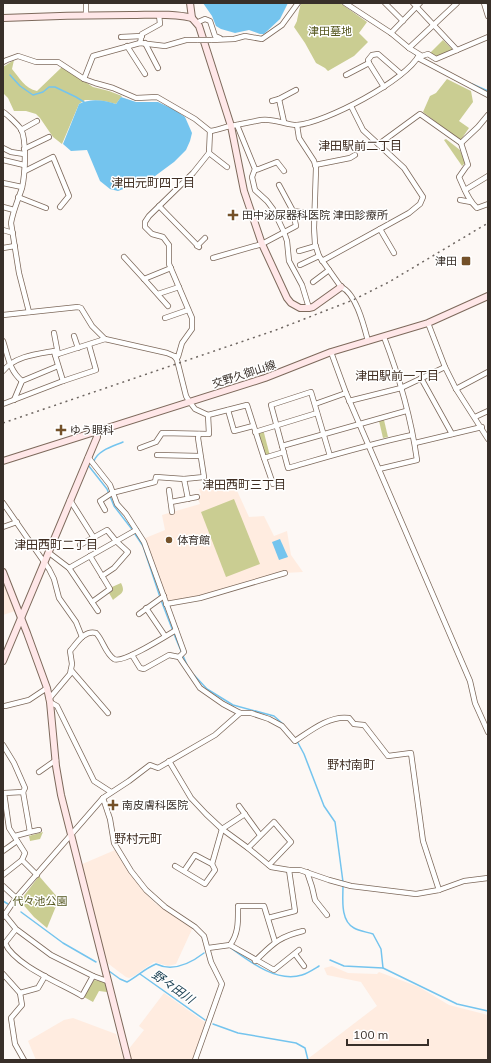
<svg xmlns="http://www.w3.org/2000/svg" width="491" height="1063" font-family="Mulish,'Noto Sans JP',sans-serif">
<rect width="100%" height="100%" fill="#fdf8f5"/>
<g fill="#ffece0">
<polygon points="234,484 249,517 264,516 274,536 287,531 291,555 303,572 285,573 200,598 166,604 143,539 165,530 162,515 200,504 197,497 201,495 199,489 218,485 221,486"/>
<polygon points="3,581 15,611 3,615"/>
<polygon points="115,850 149,897 156,904 193,927 176,964 168,966 154,962 134,976 129,978 126,977 106,962 80,865"/>
<polygon points="332,966 348,973 377,974 379,972 419,987 449,1005 488,1015 488,1060 309,1060 309,1058 377,1006 361,982 327,975 324,968"/>
<polygon points="164,993 206,1023 193,1060 130,1060 128,1050 144,1030 139,1026"/>
<polygon points="73,1018 116,1034 124,1060 36,1060 28,1041 64,1020"/>
</g>
<g fill="#cacd92">
<path d="M301,3H340L367,22L359,33L368,42L354,56L328,71L325,68L316,63L305,43L294,27L297,21C297,20 300,6 301,3Z"/>
<polygon points="443,40 453,50 437,57 430,53"/>
<path d="M14,60L12,69C19,77 25,89 37,91L62,67L93,87L109,91L122,96L116,104L104,101L91,100H85L79,104L62,144L53,137L40,118L36,114L26,111H14L8,98L4,94L3,67Z"/>
<polygon points="447,79 471,91 473,102 459,121 469,128 460,141 423,112 430,96 436,93"/>
<polygon points="446,139 460,150 465,163 462,166 444,140"/>
<polygon points="384,420 388,437 383,438 379,421"/>
<polygon points="263,429 270,456 264,458 255,432"/>
<polygon points="234,499 260,564 226,577 201,512"/>
<path d="M121,583C126,593 121,593 113,600L109,593L112,590V587Z"/>
<polygon points="43,832 40,839 30,841 29,836"/>
<polygon points="39,876 59,899 47,928 34,917 20,901"/>
<polygon points="94,980 106,982 107,992 99,991 93,1002 84,997"/>
</g>
<g fill="#74c4ee">
<polygon points="203,3 288,3 280,19 264,34 260,34 249,30 235,33 221,29 216,26 212,16"/>
<path d="M121,97L136,102H158L175,110L185,117L192,133L190,141L186,150L174,162L151,179L118,191L110,189L100,181L87,150L71,151L63,144L79,104C90,98 104,100 116,104Z"/>
<polygon points="280,539 288,557 279,560 272,542"/>
</g>
<g fill="none" stroke-linecap="round" stroke-linejoin="round">
<g stroke="#74c4ee" stroke-width="1.5">
<polyline points="411,51 417,56"/>
<polyline points="10,75 20,86 33,95 43,92 49,87 55,87 76,97 84,102"/>
<polyline points="472,84 488,91"/>
<path d="M94,461C98,450 114,446 123,442"/>
<polyline points="88,465 107,489 114,506 131,528 143,546 160,597"/>
<polyline points="161,600 176,639 187,665"/>
<polyline points="194,675 207,689 233,705 274,716 283,724"/>
<polyline points="297,741 304,754 324,806 335,822 343,882"/>
<path d="M343,886C343,898 340,921 354,928C359,931 367,932 373,934L381,949L383,968"/>
<polyline points="3,901 8,904"/>
<polyline points="21,912 63,943 96,962"/>
<path d="M231,948C250,962 277,983 302,975C308,973 314,969 319,966"/>
<polyline points="330,960 344,966 383,968 457,1004 488,1011"/>
<path d="M109,971L120,979L127,982C138,976 144,969 156,964C173,972 191,963 204,953"/>
<polyline points="140,974 205,1020"/>
<polyline points="213,1024 238,1033 296,1043 305,1048 308,1060"/>
</g>
<defs>
<g id="street">
<polyline points="86,3 86,15"/>
<polyline points="345,3 391,33 409,48 422,56 428,54 436,59 488,37"/>
<polyline points="385,3 403,21"/>
<polyline points="413,3 457,50"/>
<polyline points="484,3 488,16"/>
<polyline points="196,23 205,19 210,21 215,36 220,38"/>
<polyline points="391,33 420,3"/>
<polyline points="121,37 142,36"/>
<polyline points="211,40 234,39 245,36 262,39 282,25 298,3"/>
<polyline points="140,43 142,34 160,24 159,15"/>
<polyline points="145,43 158,68"/>
<polyline points="127,46 145,74"/>
<polyline points="409,48 457,3"/>
<polyline points="418,58 488,95"/>
<path d="M3,62L7,60L18,56L36,62H58L84,79L95,83L113,88L136,98L157,97L195,119L210,131C218,130 224,127 231,126C241,124 251,122 261,120C274,118 285,125 297,125C325,123 407,80 419,55"/>
<polyline points="346,75 369,63"/>
<polyline points="84,79 93,56 140,43 165,46 186,40 198,40"/>
<polyline points="384,87 369,63 368,60 372,55 378,54 401,74"/>
<polyline points="279,99 296,90"/>
<polyline points="272,101 279,99 284,122"/>
<path d="M3,112C8,115 17,124 21,129C27,141 25,175 22,188C18,200 13,211 11,223L19,273L29,312"/>
<polyline points="237,125 255,169 252,177 255,190 267,201 273,209 284,232 287,241 289,261 302,285 309,308"/>
<path d="M297,125L299,138L314,161L316,168L314,228L315,244L319,256L341,287C356,293 364,326 368,341"/>
<polyline points="21,130 37,121"/>
<polyline points="461,143 478,127 488,115"/>
<path d="M379,144L420,114L461,143L468,165L466,167L459,177C464,188 468,200 477,208L488,204"/>
<polyline points="3,148 11,152 24,154"/>
<polyline points="24,149 49,137"/>
<polyline points="209,153 210,131"/>
<polyline points="3,160 24,165"/>
<polyline points="315,165 350,158 355,155"/>
<polyline points="255,170 259,169 277,162 284,171"/>
<polyline points="25,171 53,157 69,196 60,207"/>
<polyline points="3,183 22,187"/>
<polyline points="279,185 293,211"/>
<polyline points="465,190 488,176"/>
<polyline points="18,197 46,208"/>
<polyline points="460,200 471,202"/>
<polyline points="159,206 199,247"/>
<polyline points="3,207 14,210"/>
<polyline points="380,229 394,253"/>
<polyline points="3,230 13,233"/>
<polyline points="197,246 205,238"/>
<polyline points="3,248 15,246"/>
<polyline points="299,251 316,246"/>
<polyline points="124,257 144,279 168,306"/>
<polyline points="213,258 262,244 296,226 293,211 315,214"/>
<polyline points="322,261 409,213 420,204 423,197 404,168 363,130 351,106"/>
<polyline points="300,265 319,256"/>
<polyline points="144,279 171,268"/>
<polyline points="313,282 329,270"/>
<polyline points="158,294 179,287"/>
<polyline points="3,315 78,307 81,308 92,326 105,339 167,353 174,356 177,360 186,396 189,401 195,409 208,415 247,405 264,458 284,452"/>
<polyline points="165,318 188,310"/>
<polyline points="428,323 445,367 456,389 488,439"/>
<polyline points="54,333 58,354"/>
<polyline points="74,336 78,348"/>
<path d="M3,341C8,356 9,370 22,381"/>
<polyline points="331,352 346,393 470,681 475,703 488,732"/>
<polyline points="174,356 178,357 182,343 192,329 192,318 169,264 169,245 163,237 152,234 145,227 145,222 149,216 193,173 209,153 227,167"/>
<path d="M3,371C15,356 37,354 54,351L55,355"/>
<polyline points="421,378 452,434"/>
<polyline points="63,381 55,355 105,339"/>
<polyline points="456,389 488,372"/>
<polyline points="14,400 22,381 58,366"/>
<polyline points="349,401 401,388 445,367"/>
<polyline points="3,404 63,381 96,370 89,345"/>
<polyline points="315,404 346,393"/>
<polyline points="228,410 234,431 253,426"/>
<polyline points="475,417 488,411"/>
<polyline points="255,432 317,413"/>
<polyline points="415,443 482,427"/>
<polyline points="282,446 406,411"/>
<polyline points="140,448 156,442 162,433 209,434 208,415"/>
<polyline points="157,455 200,456"/>
<path d="M330,456L311,392L271,405L288,468C330,456 370,444 412,435"/>
<path d="M88,457L110,485L117,504L126,514L144,542L184,652L179,657L200,688L223,704L240,713H251L269,719L282,726L295,741C310,731 330,715 349,718L354,724L364,725L388,756L411,753L423,841L439,890"/>
<polyline points="264,458 273,484"/>
<path d="M379,469L417,460C411,418 399,376 384,337"/>
<polyline points="184,479 188,499"/>
<polyline points="169,490 172,512"/>
<polyline points="70,500 94,538"/>
<polyline points="171,502 197,497"/>
<polyline points="3,503 49,569 54,579 59,598 76,622 82,637"/>
<polyline points="105,510 100,501 112,493 155,482 156,477 184,479 204,477 198,438 199,434"/>
<polyline points="3,527 17,522"/>
<polyline points="80,545 107,530 116,541 128,552 114,568 102,576"/>
<polyline points="48,552 69,568 98,611"/>
<polyline points="90,556 110,589 92,602"/>
<polyline points="69,568 136,530"/>
<polyline points="166,604 200,598 285,573"/>
<polyline points="146,608 165,636"/>
<polyline points="139,614 164,596"/>
<polyline points="132,655 140,668 144,669 169,655 179,657"/>
<polyline points="71,670 108,713"/>
<path d="M49,699L70,674L72,664L70,651C77,643 84,630 96,633C103,640 105,653 114,659C122,664 166,636 176,630"/>
<polyline points="50,702 57,706 94,781 111,792"/>
<polyline points="5,706 29,700 47,688"/>
<polyline points="3,745 14,763 25,788 23,792"/>
<polyline points="169,761 191,798 206,814 222,829 248,848 271,867 289,870 300,870 329,880 351,886 416,894 439,890 464,881 488,878"/>
<polyline points="39,772 56,760"/>
<polyline points="103,798 110,819 114,843 131,871 146,890 165,907 195,927 204,936 211,962 222,984 195,1060"/>
<polyline points="239,806 260,835"/>
<polyline points="15,836 30,832"/>
<polyline points="248,848 274,822 291,842 269,865"/>
<polyline points="3,851 17,841"/>
<polyline points="175,866 205,884 215,870 212,864 222,829 245,814"/>
<polyline points="184,871 195,855 212,864"/>
<polyline points="307,872 312,887 315,900 327,915"/>
<polyline points="3,875 22,860"/>
<polyline points="37,875 22,860 25,853 9,828 4,793 23,792 30,832 39,830"/>
<polyline points="3,886 16,898"/>
<path d="M3,913L16,929L51,955L93,976L82,996C62,984 14,965 5,943L16,929"/>
<polyline points="3,917 16,898 103,798 129,781 150,765 158,768 215,735 240,713"/>
<polyline points="268,918 295,911 289,870"/>
<polyline points="230,945 274,970 299,950"/>
<path d="M208,948L230,945C239,933 238,920 238,906H264L275,942"/>
<polyline points="295,954 304,966"/>
<path d="M255,961C273,944 278,937 303,931"/>
<polyline points="3,974 20,993 22,1005 11,1018 15,1044 24,1060"/>
<polyline points="93,976 107,981"/>
<polyline points="20,993 38,988 45,976"/>
</g>
<g id="secondary">
<polyline points="190,3 192,18 199,26 231,126 244,191 262,244 287,298 291,303 300,308 309,308 313,307 341,287"/>
<path d="M3,18C46,16 88,15 131,15C151,15 173,13 192,18"/>
<polyline points="3,461 265,378 331,352 428,323 488,296"/>
<polyline points="3,572 27,633 47,688 50,702 56,766 61,795 128,1060"/>
<polyline points="3,661 97,437 97,431"/>
</g>
</defs>
<use href="#street" stroke="#7d695b" stroke-width="6"/>
<use href="#secondary" stroke="#7d695b" stroke-width="8"/>
<use href="#street" stroke="#fff" stroke-width="4.5"/>
<use href="#secondary" stroke="#ffe7e8" stroke-width="6"/>
<polyline stroke="#6e6661" stroke-width="1.5" stroke-dasharray="2 4" stroke-linecap="butt" points="3,423 276,330 353,300 389,282 488,223"/>
<defs>
<polyline id="street-bridge" points="198,40 211,40"/>
</defs>
<use href="#street-bridge" stroke="#7d695b" stroke-width="6" stroke-linecap="butt"/>
<use href="#street-bridge" stroke="#fff" stroke-width="4.5"/>
</g>
<g fill="#745129" stroke="#fff" stroke-width="1.5">
<path d="M231 209h4v4h4v4h-4v4h-4v-4h-4v-4h4z"/>
<rect x="461" y="256" width="10" height="10" rx="2"/>
<path d="M59 424h4v4h4v4h-4v4h-4v-4h-4v-4h4z"/>
<circle cx="169" cy="540" r="4"/>
<path d="M111 799h4v4h4v4h-4v4h-4v-4h-4v-4h4z"/>
</g>
<g text-anchor="middle" stroke-width="3" stroke-linejoin="round" paint-order="stroke">
<g font-size="11" fill="#54561e" stroke="#fff">
<text x="330" y="35">津田墓地</text>
<text x="40" y="905">代々池公園</text>
</g>
<g font-size="11" fill="#382f29" stroke="#fff" text-anchor="start">
<text x="242" y="219">田中泌尿器科医院 津田診療所</text>
<text x="457" y="265" text-anchor="end">津田</text>
<text x="70" y="434">ゆう眼科</text>
<text x="177" y="544">体育館</text>
<text x="122" y="809">南皮膚科医院</text>
</g>
<g font-size="11" fill="#382f29" stroke="#fff">
<text transform="translate(244 374) rotate(-18)" y="4">交野久御山線</text>
</g>
<g font-size="12" fill="#3f2d21" stroke="#fff">
<text x="360" y="150">津田駅前二丁目</text>
<text x="153" y="187">津田元町四丁目</text>
<text x="397" y="380">津田駅前一丁目</text>
<text x="244" y="489">津田西町三丁目</text>
<text x="56" y="549">津田西町二丁目</text>
<text x="351" y="769">野村南町</text>
<text x="138" y="843">野村元町</text>
</g>
<g font-size="12" font-style="italic" fill="#1f4355" stroke="#fff">
<text transform="translate(173 987) rotate(35)" y="4">野々田川</text>
</g>
</g>
<rect width="491" height="1063" fill="none" stroke="#382f29" stroke-width="8"/>
<path d="M347 1039v6h81v-6" fill="none" stroke="#382f29" stroke-width="2"/>
<text x="353" y="1039" font-size="12" fill="#382f29" stroke="#ffffff" stroke-width="3" paint-order="stroke">100 m</text>
</svg>
